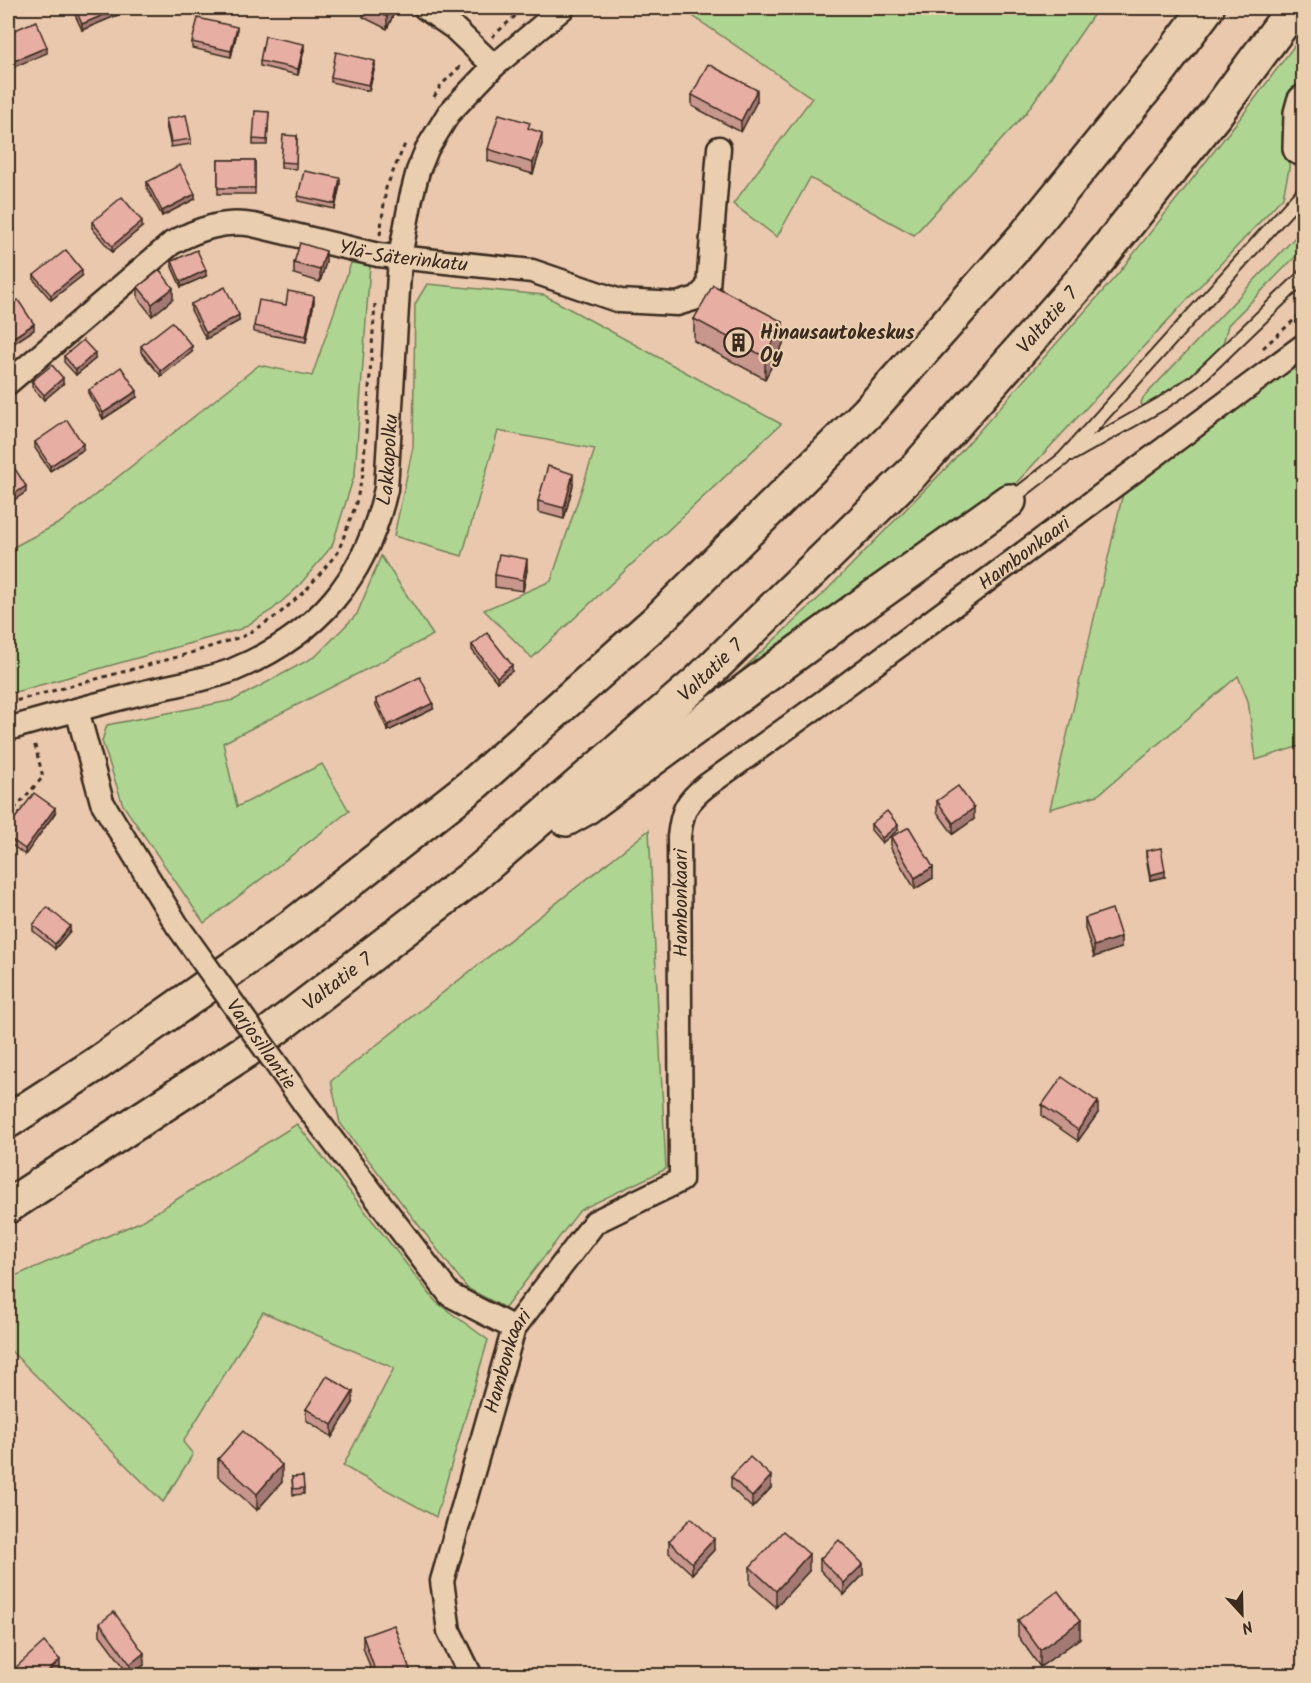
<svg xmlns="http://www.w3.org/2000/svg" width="1311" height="1683" font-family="Kalam,sans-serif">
<rect width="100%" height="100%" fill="#e9c8ae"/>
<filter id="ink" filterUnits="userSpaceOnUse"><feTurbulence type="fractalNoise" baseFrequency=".0167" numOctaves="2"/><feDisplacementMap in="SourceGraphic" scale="12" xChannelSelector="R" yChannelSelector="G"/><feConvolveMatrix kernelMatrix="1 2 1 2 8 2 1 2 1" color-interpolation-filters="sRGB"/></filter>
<g filter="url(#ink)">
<g fill="#aed692" stroke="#748058" stroke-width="1.5">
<polygon points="681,8 1098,8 1026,113 914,235 810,178 777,237 733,204 812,98"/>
<polygon points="1303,34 1303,70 1297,87 1291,126 1289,169 1283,197 1005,495 725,686 822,595 949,465 1117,275 1248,108"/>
<polygon points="1303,229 1303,249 1228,325 1222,348 1178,388 1148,406 1143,407 1141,403 1143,398"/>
<polygon points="351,263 370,265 355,473 332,546 297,588 272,610 241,629 8,694 8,550 61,522 259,365 312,376"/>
<polygon points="427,284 544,295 781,424 532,658 484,610 551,581 595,449 498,431 462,556 394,536 413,447 415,304"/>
<polygon points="1303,355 1303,745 1256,760 1248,701 1238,676 1098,795 1050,809 1123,493"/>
<polygon points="381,556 433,635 223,743 237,807 322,764 349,811 204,923 123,805 102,741 107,725 234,700 316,656 357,614"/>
<polygon points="649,830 666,1169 580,1210 505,1308 467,1288 340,1123 331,1081"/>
<polygon points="297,1124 436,1302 488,1340 436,1517 343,1466 394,1368 263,1312 183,1442 193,1454 163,1502 8,1348 8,1279 142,1221"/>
</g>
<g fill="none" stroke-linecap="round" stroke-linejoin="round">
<defs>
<g id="lane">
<polyline points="1072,454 1161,404 1195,381 1304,276"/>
<polyline points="1010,500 1063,459 1304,191"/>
</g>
<g id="street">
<polyline points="425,8 454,28 494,66"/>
<path id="s1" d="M8,383L172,243C198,229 224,220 253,225L378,255L532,271L620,301L677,304L697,298L708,287L719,148"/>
<polyline points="77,710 102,802 177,925"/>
<path id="s2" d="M8,729C54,715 102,703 149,691C177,684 207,680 233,670C318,635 366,578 386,489L400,257L411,198L418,171L427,149L449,113L494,66L563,8"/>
<polyline points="304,1103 450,1295 514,1328"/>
<path id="s3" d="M471,1676L449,1631L442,1581L514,1328L595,1222L681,1180L679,837C682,811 685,803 706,786L823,702L1304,345"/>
</g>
<g id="highway">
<polyline points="1300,148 1301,113 1304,102"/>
<polyline points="566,819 584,809 854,611 1009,501"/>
<polyline points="8,1121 98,1063 295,924 476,782 659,619 868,412 1025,236 1161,69 1207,8"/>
<path id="s4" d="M8,1206L246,1051L475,875L699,681L912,473L1083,279L1217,112L1294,8"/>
</g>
</defs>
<use href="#lane" stroke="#3b2a1e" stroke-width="16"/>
<use href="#street" stroke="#3b2a1e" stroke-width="27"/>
<use href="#highway" stroke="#3b2a1e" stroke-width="38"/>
<g stroke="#3b2a1e" stroke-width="3" stroke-dasharray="4.5 4.5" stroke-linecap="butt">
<polyline points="492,37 524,8"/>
<polyline points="434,97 441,85 463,64"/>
<polyline points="380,235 386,188 405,144"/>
<polyline points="1263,348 1304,311"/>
<polyline points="8,703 181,656 244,636 278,615 307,589 338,552 355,507 363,474 375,304"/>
<polyline points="8,816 43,777 34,742"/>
</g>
<use href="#lane" stroke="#e9ceb0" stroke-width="12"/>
<use href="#street" stroke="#e9ceb0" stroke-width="22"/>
<use href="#highway" stroke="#e9ceb0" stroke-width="33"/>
<defs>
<g id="street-bridge">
<path id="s5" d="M177,925L304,1103"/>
</g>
</defs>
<use href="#street-bridge" stroke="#3b2a1e" stroke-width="27" stroke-linecap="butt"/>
<use href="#street-bridge" stroke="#e9ceb0" stroke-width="22"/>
</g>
<g fill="#c7968d" stroke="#3b2a1e" stroke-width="1.5">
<polygon points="72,8 120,8 120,14 82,30"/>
<polygon points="363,8 394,8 394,13 387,29 363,17"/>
<polygon points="237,32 231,57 192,48 192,42"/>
<polygon points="304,50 298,75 260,66 260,61"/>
<polygon points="375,66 369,91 331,82 331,77"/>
<polygon points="692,95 757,101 741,132 692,106"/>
<polygon points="269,112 267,145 253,145 253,139"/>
<polygon points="166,119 191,139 191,144 171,147 166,125"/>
<polygon points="297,136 296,169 281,168 281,162"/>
<polygon points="542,144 533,174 488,161 488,149"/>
<rect x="218" y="160" width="37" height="34"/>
<polygon points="147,182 195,199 162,216 147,188"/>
<polygon points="340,184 335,209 298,201 298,196"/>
<polygon points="92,222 142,227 112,252 92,228"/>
<polygon points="172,261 206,276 181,287 172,267"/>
<polygon points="326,262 320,282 294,274 294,263"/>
<polygon points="34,275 82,276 51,300 34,280"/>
<polygon points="138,287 173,299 152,316 138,298"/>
<polygon points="314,302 306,342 254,332 254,326 286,305"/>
<polygon points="191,304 239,321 206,339 191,310"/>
<polygon points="694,319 783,344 765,379 694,341"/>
<polygon points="141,346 192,352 161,376 141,352"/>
<polygon points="64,356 95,359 76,375 64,362"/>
<polygon points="32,381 63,384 44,400 32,387"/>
<polygon points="89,390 137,397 103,419 89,395"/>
<polygon points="35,442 83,450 50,471 35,448"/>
<polygon points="573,485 564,519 538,512 538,501"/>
<polygon points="527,570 523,591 495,587 495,575"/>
<polygon points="472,645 512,671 497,682 472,650"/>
<polygon points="376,699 433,709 388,731 376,705"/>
<polygon points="937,801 974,819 953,834 937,812"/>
<polygon points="55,813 25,855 8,842 8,828"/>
<polygon points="871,824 898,830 882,843 871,830"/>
<polygon points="891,837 933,878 915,889 891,849"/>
<polygon points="1146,851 1165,877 1150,880 1146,856"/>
<polygon points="1085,918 1121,948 1094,957 1085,929"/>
<polygon points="33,925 70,931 55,949 33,931"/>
<polygon points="1042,1105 1098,1113 1078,1141 1042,1116"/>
<polygon points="353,1403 332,1437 306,1420 306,1409"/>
<polygon points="218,1459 282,1482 257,1510 218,1476"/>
<polygon points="292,1477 304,1488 304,1494 293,1495"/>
<polygon points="731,1477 771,1488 752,1508 731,1488"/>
<polygon points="669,1541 714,1550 692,1574 669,1553"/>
<polygon points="820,1559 863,1575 844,1595 820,1570"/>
<polygon points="750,1567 809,1571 776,1607 750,1584"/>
<polygon points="1018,1620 1080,1638 1040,1667 1018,1636"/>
<polygon points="100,1623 144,1665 130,1675 100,1635"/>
<polygon points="363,1636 410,1676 373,1676 363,1647"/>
<polygon points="14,1669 60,1671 56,1676 14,1676"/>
</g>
<g fill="#a27a73" stroke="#3b2a1e" stroke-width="1.5">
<polygon points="120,8 120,14 82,30 82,24"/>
<polygon points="392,8 394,8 394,13 387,29 387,17"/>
<polygon points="237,27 237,32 231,57 231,51"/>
<polygon points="304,44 304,50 298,75 298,69"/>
<polygon points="47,47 47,53 9,69 9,63"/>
<polygon points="375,61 375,66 369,91 369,85"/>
<polygon points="757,90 757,101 741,132 741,121"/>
<polygon points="542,133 542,144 533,174 533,163"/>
<polygon points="340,178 340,184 335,209 335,204"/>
<polygon points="195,194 195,199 162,216 162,211"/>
<polygon points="142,221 142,227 112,252 112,246"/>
<polygon points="326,251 326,262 320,282 320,270"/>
<polygon points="14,258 14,264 8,267 8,261"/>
<polygon points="82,270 82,276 51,300 51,295"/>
<polygon points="206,270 206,276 181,287 181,282"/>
<polygon points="173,288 173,299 152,316 152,304"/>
<polygon points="314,296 314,302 306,342 306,336"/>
<polygon points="239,315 239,321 206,339 206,333"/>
<polygon points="783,322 783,344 765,379 765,357"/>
<polygon points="34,324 34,330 8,347 8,341"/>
<polygon points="192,346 192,352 161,376 161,371"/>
<polygon points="95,353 95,359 76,375 76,370"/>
<polygon points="63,378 63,384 44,400 44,395"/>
<polygon points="137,391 137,397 103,419 103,413"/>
<polygon points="83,444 83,450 50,471 50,466"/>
<polygon points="573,474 573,485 564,519 564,508"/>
<polygon points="26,486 26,492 8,504 8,498"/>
<polygon points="527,559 527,570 523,591 523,580"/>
<polygon points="512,665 512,671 497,682 497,677"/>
<polygon points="433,703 433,709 388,731 388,725"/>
<polygon points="55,808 55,813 25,855 25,849"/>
<polygon points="974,808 974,819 953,834 953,823"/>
<polygon points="898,825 898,830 882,843 882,838"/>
<polygon points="933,867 933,878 915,889 915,878"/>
<polygon points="1165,871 1165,877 1150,880 1150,875"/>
<polygon points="70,926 70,931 55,949 55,944"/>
<polygon points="1121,937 1121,948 1094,957 1094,946"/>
<polygon points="1098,1102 1098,1113 1078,1141 1078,1130"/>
<polygon points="353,1392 353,1403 332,1437 332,1425"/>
<polygon points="282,1465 282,1482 257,1510 257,1494"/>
<polygon points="771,1476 771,1488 752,1508 752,1497"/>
<polygon points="714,1539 714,1550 692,1574 692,1563"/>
<polygon points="809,1554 809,1571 776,1607 776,1591"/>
<polygon points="863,1564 863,1575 844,1595 844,1583"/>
<polygon points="1080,1621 1080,1638 1040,1667 1040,1650"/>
<polygon points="144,1653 144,1665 130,1675 130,1664"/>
<polygon points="60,1660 60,1671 56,1676 43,1676"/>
<polygon points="410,1670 410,1676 394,1676"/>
</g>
<g fill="#e7aea4" stroke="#3b2a1e" stroke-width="1.5">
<polygon points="75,8 120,8 82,24"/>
<polygon points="366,8 392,8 387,17"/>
<polygon points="198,18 237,27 231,51 192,42"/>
<polygon points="36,21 47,47 9,63 8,59 8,33"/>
<polygon points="265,36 304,44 298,69 260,61"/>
<polygon points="336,52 375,61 369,85 331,77"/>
<polygon points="708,64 757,90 741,121 692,95"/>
<polygon points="255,111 269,112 267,140 253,139"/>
<polygon points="499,114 530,123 528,128 542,133 533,163 488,149"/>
<polygon points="186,115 191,139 171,142 166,119"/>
<polygon points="283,135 297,136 296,163 281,162"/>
<rect x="218" y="160" width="37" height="28"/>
<polygon points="180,165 195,194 162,211 147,182"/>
<polygon points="304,171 340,178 335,204 298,196"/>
<polygon points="122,197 142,221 112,246 92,222"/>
<polygon points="300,243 326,251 320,270 294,263"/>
<polygon points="8,244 14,258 8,261"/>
<polygon points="66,250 82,270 51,295 34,275"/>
<polygon points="197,250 206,270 181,282 172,261"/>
<polygon points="160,270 173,288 152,304 138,287"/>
<polygon points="713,285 783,322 765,357 694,319"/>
<polygon points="225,287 239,315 206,333 191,304"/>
<polygon points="288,291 314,296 306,336 254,326 259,300 286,305"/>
<polygon points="18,300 34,324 8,341 8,307"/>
<polygon points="172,322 192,346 161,371 141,346"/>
<polygon points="83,340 95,353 76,370 64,356"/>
<polygon points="52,365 63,378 44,395 32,381"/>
<polygon points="121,367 137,391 103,413 89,390"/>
<polygon points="67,420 83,444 50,466 35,442"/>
<polygon points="8,458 26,486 8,498"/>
<polygon points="548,466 573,474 564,508 538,501"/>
<polygon points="499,554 527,559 523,580 495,575"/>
<polygon points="487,633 512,665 497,677 472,645"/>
<polygon points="420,677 433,703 388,725 376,699"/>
<polygon points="958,786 974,808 953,823 937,801"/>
<polygon points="34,793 55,808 25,849 8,837 8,828"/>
<polygon points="887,811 898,825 882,838 871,824"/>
<polygon points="909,827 933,867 915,878 891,837"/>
<polygon points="1161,848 1165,871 1150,875 1146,851"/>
<polygon points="47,907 70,926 55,944 33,925"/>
<polygon points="1112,909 1121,937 1094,946 1085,918"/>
<polygon points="1062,1077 1098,1102 1078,1130 1042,1105"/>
<polygon points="327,1376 353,1392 332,1425 306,1409"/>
<polygon points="243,1431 282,1465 257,1494 218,1459"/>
<polygon points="750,1457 771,1476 752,1497 731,1477"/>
<polygon points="303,1476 304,1488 293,1489 292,1477"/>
<polygon points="691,1518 714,1539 692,1563 669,1541"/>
<polygon points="783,1531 809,1554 776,1591 750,1567"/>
<polygon points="839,1540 863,1564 844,1583 820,1559"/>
<polygon points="1058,1591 1080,1621 1040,1650 1018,1620"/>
<polygon points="114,1612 144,1653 130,1664 100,1623"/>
<polygon points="394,1625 410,1670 394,1676 377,1676 363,1636"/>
<polygon points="44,1642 60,1660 43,1676 20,1676 14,1669"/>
</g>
</g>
<defs>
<symbol id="building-ring" viewBox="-11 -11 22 22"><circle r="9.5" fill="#e9ceb0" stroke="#3b2a1e" stroke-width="1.5"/><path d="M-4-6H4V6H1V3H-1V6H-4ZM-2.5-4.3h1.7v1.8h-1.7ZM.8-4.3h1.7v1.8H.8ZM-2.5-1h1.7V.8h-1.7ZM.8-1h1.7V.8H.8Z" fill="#3b2a1e"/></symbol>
</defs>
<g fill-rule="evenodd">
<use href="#building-ring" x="722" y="326" width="33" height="33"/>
</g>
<g text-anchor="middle" stroke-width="4.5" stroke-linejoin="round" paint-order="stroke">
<g font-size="20" fill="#3b2a1e" stroke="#e9ceb0">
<text dy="7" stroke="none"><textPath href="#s1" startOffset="454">Ylä-Säterinkatu</textPath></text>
<text dy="7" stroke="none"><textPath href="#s4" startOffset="1371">Valtatie 7</textPath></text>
<text dy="7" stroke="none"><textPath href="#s2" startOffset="510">Lakkapolku</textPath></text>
<text dy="7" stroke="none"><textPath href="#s3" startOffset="1390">Hambonkaari</textPath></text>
<text dy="7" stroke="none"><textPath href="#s4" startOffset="885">Valtatie 7</textPath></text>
<text transform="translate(680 903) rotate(-90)" y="7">Hambonkaari</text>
<text dy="7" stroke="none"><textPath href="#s4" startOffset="399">Valtatie 7</textPath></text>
<text dy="7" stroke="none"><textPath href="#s5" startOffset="146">Varjosillantie</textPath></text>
<text dy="7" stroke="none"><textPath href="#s3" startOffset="330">Hambonkaari</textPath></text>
</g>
<g font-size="20" font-weight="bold" fill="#3b2a1e" stroke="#e9ceb0" text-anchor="start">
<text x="760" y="339">Hinausautokeskus<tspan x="760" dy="23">Oy</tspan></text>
</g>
</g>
<rect width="1311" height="1683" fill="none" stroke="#e9ceb0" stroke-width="30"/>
<rect x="15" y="15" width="1281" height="1653" fill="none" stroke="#3b2a1e" stroke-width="2" filter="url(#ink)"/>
<g transform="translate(1242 1614) rotate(158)" stroke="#e9ceb0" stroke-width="4.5" paint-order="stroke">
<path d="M0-4.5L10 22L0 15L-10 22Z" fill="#3b2a1e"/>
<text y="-9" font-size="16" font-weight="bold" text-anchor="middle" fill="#3b2a1e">N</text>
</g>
</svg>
